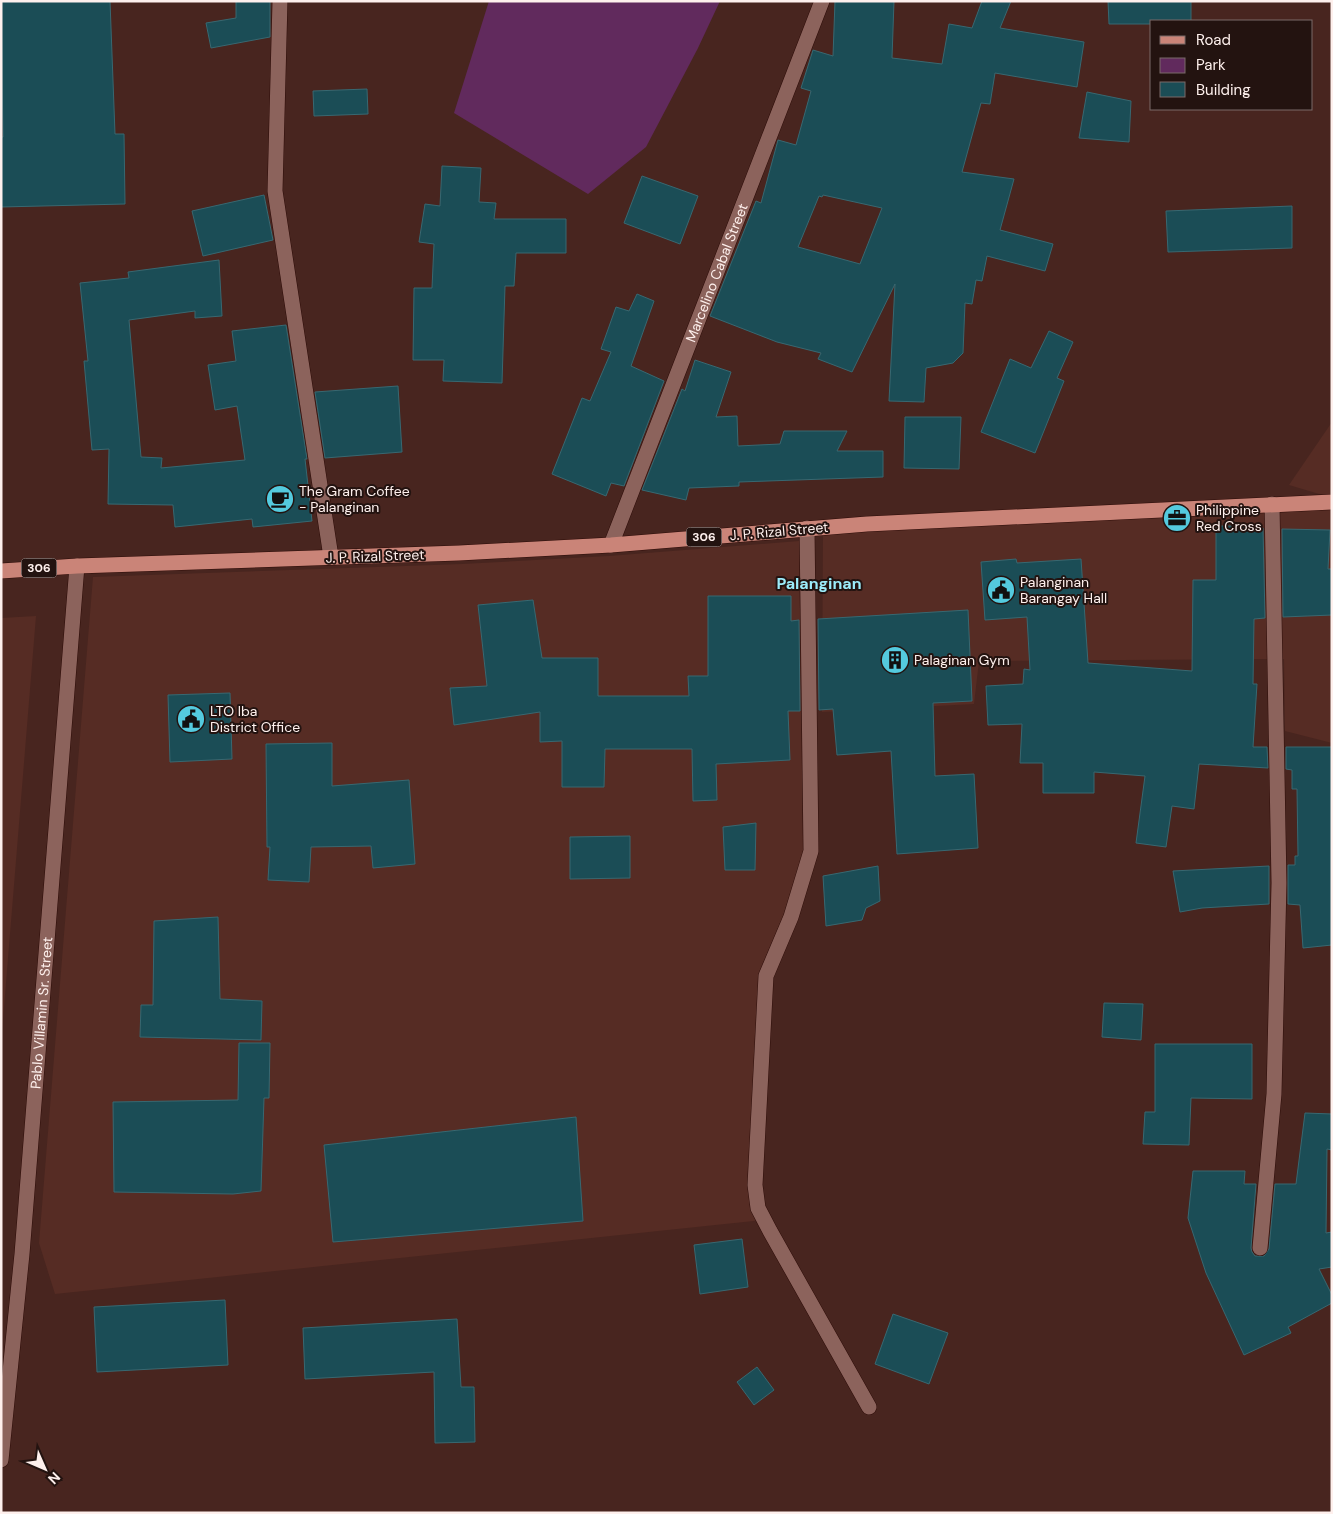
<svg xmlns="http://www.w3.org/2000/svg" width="1333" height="1514" font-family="'DM Sans',sans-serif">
<rect width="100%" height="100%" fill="#48251f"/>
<g fill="#562c24">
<polygon points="1332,422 1332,496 1326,496 1289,485"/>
<polygon points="1332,503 1332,743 1285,731 1284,659 979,661 974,704 822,712 823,529"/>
<polygon points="799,541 803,853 783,916 759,973 749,1175 763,1220 55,1294 39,1243 93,577 462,564 609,556"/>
<polygon points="36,616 1,1044 1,618"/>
</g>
<polygon fill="#612a5d" points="489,1 720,1 698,48 646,147 588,194 454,113"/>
<g fill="#1b4d56" stroke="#386871" fill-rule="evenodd">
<polygon points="1,1 110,1 115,134 124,134 125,204 1,207 1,137 3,137"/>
<polygon points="236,1 270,1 270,37 211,48 206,23 236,18"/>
<path d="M835,1H894L892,58L942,64L949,24L972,28L982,1H1011L1000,28L1084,42L1077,87L995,73L990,104L981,103L962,172L1014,179L1000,230L1053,244L1045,271L987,256L982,281L976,280L972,304L965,303L963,353L953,363L926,368L924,402L889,401L895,284L852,372L818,359L821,353L777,342L710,316L756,201L761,203L778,140L796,145L811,91L801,88L813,50L833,56ZM823,195L882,208L860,264L798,247L819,196L822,197Z"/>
<polygon points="1108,1 1191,1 1191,21 1152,21 1152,24 1109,24"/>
<polygon points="367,89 368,114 314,116 313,91"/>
<polygon points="1087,92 1131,101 1129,142 1079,138"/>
<polygon points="442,166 481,168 479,202 496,203 494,219 566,219 566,253 516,253 514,286 505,286 502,383 443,381 444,360 413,360 414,288 432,288 434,244 419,242 425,204 440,206"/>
<polygon points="642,176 698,196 680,244 624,223"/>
<polygon points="264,195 273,240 203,256 192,211"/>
<polygon points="1292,206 1292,248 1168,252 1166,211"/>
<polygon points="219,260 222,316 195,318 195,311 129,320 141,457 162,458 161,468 245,460 237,406 215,410 208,365 236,361 232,331 286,325 307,459 305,459 312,521 253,527 252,519 175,527 173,505 108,504 109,449 92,450 84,361 88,361 80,283 129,278 128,272"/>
<polygon points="637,294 654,301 631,366 664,381 624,486 611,483 606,496 552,474 582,398 590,401 611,352 601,349 616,307 629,311"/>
<polygon points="1049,331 1073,342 1057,378 1064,381 1035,453 981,432 1010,359 1031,368"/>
<polygon points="695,360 731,372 716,417 737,416 738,446 780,444 784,431 847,431 837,451 883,451 883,477 739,482 739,486 689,488 686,500 642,490 682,389 685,391"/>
<polygon points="398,386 402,452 325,458 315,392"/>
<polygon points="905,417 961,417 959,469 904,468"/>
<polygon points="1216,526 1257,526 1257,528 1263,528 1265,618 1254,619 1253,684 1257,684 1253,747 1267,747 1268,768 1199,764 1194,809 1172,806 1166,847 1136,843 1145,776 1094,772 1094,793 1043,793 1043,763 1020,763 1022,724 988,725 986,686 1023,684 1024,669 1030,670 1027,617 985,620 981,562 1016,559 1017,563 1081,559 1088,663 1192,671 1193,580 1216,580"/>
<polygon points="1282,529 1330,530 1328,569 1332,569 1332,615 1283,617"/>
<polygon points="708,596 791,596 791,621 799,620 800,711 788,711 790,760 716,764 717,800 693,801 692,749 605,749 604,787 562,787 562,741 540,742 540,712 454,725 450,688 487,686 478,605 533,600 542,658 598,658 598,696 689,696 688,676 708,676"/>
<polygon points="968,610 972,701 933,703 935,776 974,774 978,848 897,854 891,751 837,755 833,709 819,710 818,619"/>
<polygon points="230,693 232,759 170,762 168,695"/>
<polygon points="332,743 332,786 409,780 415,864 373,868 371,846 311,847 309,882 268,880 270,847 267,847 266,744"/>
<polygon points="1286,747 1332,747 1332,945 1303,948 1300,905 1288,904 1288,865 1295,865 1295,856 1298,856 1297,789 1292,789 1292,770 1286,769"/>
<polygon points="756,823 755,870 725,870 723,827"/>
<polygon points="630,836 630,878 570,879 570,837"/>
<polygon points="878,866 880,901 866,908 862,920 826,926 823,876"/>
<polygon points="1269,866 1269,904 1202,908 1180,912 1173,871"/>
<polygon points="218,917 220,999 262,1001 261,1040 140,1037 141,1005 153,1005 154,921"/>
<polygon points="1104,1003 1143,1004 1141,1040 1102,1037"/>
<polygon points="239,1043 270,1043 269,1098 264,1098 261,1191 233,1194 114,1192 113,1102 238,1100"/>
<polygon points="1155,1044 1252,1044 1252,1099 1191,1098 1189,1145 1143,1144 1145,1112 1155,1112"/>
<polygon points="1305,1113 1332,1114 1332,1150 1327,1149 1326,1233 1332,1232 1332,1267 1319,1269 1332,1295 1332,1303 1288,1327 1291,1333 1244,1355 1206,1273 1188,1218 1193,1171 1245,1171 1244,1184 1256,1184 1251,1248 1252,1252 1255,1256 1264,1256 1269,1249 1275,1184 1296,1184"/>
<polygon points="576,1117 583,1221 333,1242 324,1145"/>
<polygon points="742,1239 748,1287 700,1294 694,1245"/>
<polygon points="225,1300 228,1365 97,1372 94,1307"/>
<polygon points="893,1314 948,1333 929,1384 875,1364"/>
<polygon points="457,1319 461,1387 474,1387 475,1442 435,1443 434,1372 305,1379 303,1328"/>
<polygon points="757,1367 774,1390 754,1405 737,1382"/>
</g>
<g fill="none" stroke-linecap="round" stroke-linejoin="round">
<defs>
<g id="minor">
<polyline points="280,1 275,191 331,557"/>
<polyline points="807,528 811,851 791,917 766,976 755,1185 758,1208 770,1231 869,1407"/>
<path id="s1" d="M611,545L822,1"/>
<polyline points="1260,1248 1274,1094 1279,883 1272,504"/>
<path id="s2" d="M1,1460L22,1254L77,566"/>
</g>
<polyline id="major" points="1,571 77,566 459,553 611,545 867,524 1332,502"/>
</defs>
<use href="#minor" stroke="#2d0c08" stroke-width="16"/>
<use href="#major" stroke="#2d0c08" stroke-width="16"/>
<use href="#minor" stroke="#8c635c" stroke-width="15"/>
<use href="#major" stroke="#ca8478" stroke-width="15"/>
</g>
<defs>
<symbol id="cafe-disc" viewBox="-11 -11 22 22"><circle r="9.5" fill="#54cade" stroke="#231310"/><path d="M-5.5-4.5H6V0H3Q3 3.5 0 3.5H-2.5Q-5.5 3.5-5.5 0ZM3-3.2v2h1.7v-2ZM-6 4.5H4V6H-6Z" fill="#111"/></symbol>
<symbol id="office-disc" viewBox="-11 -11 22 22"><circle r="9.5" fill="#54cade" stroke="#231310"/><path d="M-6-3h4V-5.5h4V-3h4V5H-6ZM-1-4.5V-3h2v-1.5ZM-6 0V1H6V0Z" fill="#111"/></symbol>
<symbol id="civic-disc" viewBox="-11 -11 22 22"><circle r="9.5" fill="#54cade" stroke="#231310"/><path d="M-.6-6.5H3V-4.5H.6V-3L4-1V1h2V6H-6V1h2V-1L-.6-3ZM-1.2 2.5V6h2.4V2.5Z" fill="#111"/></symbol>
<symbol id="building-disc" viewBox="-11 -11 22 22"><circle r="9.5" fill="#54cade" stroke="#231310"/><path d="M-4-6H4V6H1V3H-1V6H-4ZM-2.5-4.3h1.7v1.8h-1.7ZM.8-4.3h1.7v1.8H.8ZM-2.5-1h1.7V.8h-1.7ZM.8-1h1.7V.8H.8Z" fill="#111"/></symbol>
</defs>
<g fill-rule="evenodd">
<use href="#cafe-disc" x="264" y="483" width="32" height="32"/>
<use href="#office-disc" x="1161" y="502" width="32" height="32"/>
<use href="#civic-disc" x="985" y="574" width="32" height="32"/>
<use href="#building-disc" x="879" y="644" width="32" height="32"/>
<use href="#civic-disc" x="175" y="703" width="32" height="32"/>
</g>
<g text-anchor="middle" stroke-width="4" stroke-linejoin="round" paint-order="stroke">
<g fill="#231310" stroke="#bcaeab" stroke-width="1">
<rect x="686.5" y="527.5" width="35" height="19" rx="4"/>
<rect x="21.5" y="558.5" width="35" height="19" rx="4"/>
</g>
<g font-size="12" font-weight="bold" fill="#fef0ed">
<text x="704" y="541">306</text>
<text x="39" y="572">306</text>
</g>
<g font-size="14" fill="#fef0ed" stroke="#231310">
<text dy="5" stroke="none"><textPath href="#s1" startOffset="292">Marcelino Cabal Street</textPath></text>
<text transform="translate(779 531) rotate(-5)" y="5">J. P. Rizal Street</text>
<text transform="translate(375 556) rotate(-2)" y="5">J. P. Rizal Street</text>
<text dy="5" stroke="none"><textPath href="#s2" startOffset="449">Pablo Villamin Sr. Street</textPath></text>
</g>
<g font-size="14" fill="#fef0ed" stroke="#231310" text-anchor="start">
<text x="299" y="496">The Gram Coffee<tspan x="299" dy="16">- Palanginan</tspan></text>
<text x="1196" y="515">Philippine<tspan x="1196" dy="16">Red Cross</tspan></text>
<text x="1020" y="587">Palanginan<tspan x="1020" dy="16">Barangay Hall</tspan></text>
<text x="914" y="665">Palaginan Gym</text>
<text x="210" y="716">LTO Iba<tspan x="210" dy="16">District Office</tspan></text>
</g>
<g font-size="16" font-weight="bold" fill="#9cecfa" stroke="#231310">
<text x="819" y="589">Palanginan</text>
</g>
</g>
<rect width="1333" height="1514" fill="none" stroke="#fef0ed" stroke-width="5"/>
<rect x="1150" y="20" width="162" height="90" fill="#231310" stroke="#7b6b68"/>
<rect x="1160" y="36" width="25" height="8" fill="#ca8478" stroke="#7b6b68"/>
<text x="1196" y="45" font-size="15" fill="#fef0ed">Road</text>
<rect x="1160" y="58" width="25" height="15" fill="#612a5d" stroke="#7b6b68"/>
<text x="1196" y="70" font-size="15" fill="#fef0ed">Park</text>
<rect x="1160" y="82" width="25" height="15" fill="#1b4d56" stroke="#7b6b68"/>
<text x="1196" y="95" font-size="15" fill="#fef0ed">Building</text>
<g transform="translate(45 1469) rotate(135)" stroke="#231310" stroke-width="4" paint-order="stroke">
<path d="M0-4L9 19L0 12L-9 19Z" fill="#fef0ed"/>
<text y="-8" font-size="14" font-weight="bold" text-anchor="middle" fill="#fef0ed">N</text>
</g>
</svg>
